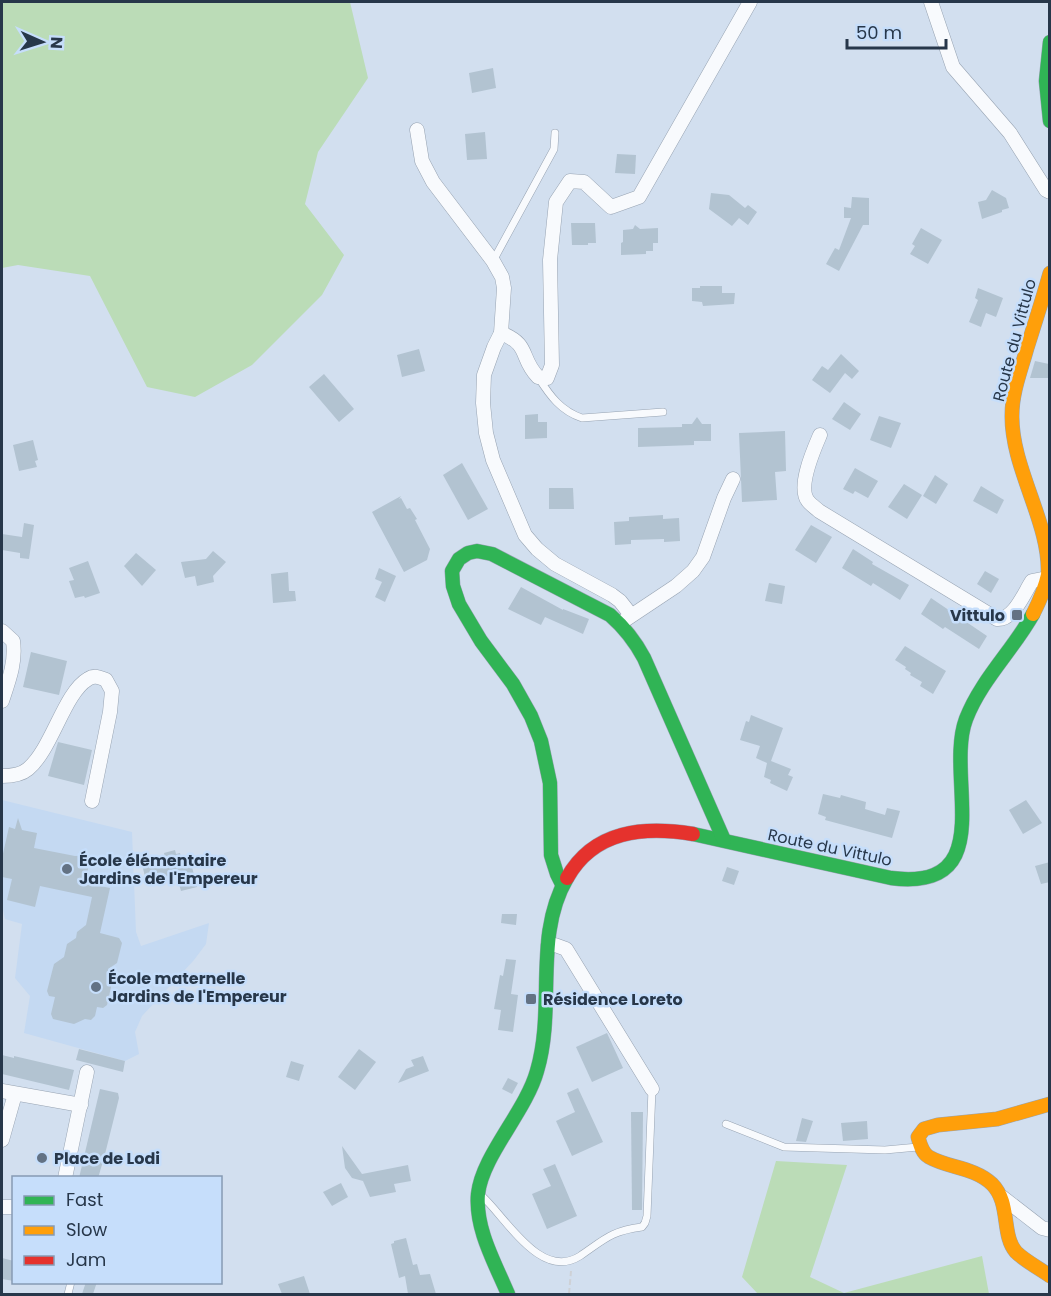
<svg xmlns="http://www.w3.org/2000/svg" width="1051" height="1296" font-family="Poppins,sans-serif">
<rect width="100%" height="100%" fill="#d2dfef"/>
<polygon fill="#c4d9f2" points="2,800 132,832 136,932 141,946 209,923 206,944 194,960 142,1016 135,1032 139,1054 125,1061 24,1033 30,996 15,978 22,924 5,919 2,905"/>
<g fill="#bbdcb7">
<polygon points="2,2 350,2 368,78 318,152 305,204 344,255 322,295 252,365 195,397 147,387 90,276 18,265 2,268"/>
<polygon points="776,1161 847,1165 810,1277 844,1293 982,1256 989,1294 758,1294 742,1277"/>
</g>
<g fill="#b2c3d1">
<polygon points="493,68 496,88 472,93 469,73"/>
<polygon points="485,132 487,159 467,160 465,134"/>
<polygon points="617,154 636,155 635,174 615,173"/>
<polygon points="992,190 1006,198 1009,208 1002,210 1002,212 982,219 978,202 986,200"/>
<polygon points="711,193 729,195 745,208 748,205 757,212 748,225 739,218 732,226 709,209"/>
<polygon points="852,197 869,198 869,225 863,225 839,271 826,264 835,248 839,250 851,218 844,218 844,207 851,208"/>
<polygon points="571,223 595,223 596,243 588,243 588,245 572,245"/>
<polygon points="635,225 640,229 658,228 658,243 653,243 653,251 646,251 646,254 621,255 621,243 623,242 623,230 633,229"/>
<polygon points="921,228 942,240 928,264 910,254 915,246 912,244"/>
<polygon points="700,286 722,286 722,293 735,293 734,304 703,306 702,302 692,301 692,288 700,288"/>
<polygon points="978,288 1003,298 996,317 986,313 981,327 969,322 978,300 975,298"/>
<polygon points="419,349 425,371 402,377 397,355"/>
<polygon points="841,354 859,371 852,379 845,373 830,393 812,380 822,366 828,370"/>
<polygon points="1035,361 1049,364 1048,378 1030,378"/>
<polygon points="324,374 354,409 339,422 309,387"/>
<polygon points="844,402 861,414 850,430 832,419"/>
<polygon points="538,414 538,422 547,422 547,438 525,439 525,415"/>
<polygon points="879,416 901,423 891,448 870,440"/>
<polygon points="697,417 702,424 711,424 711,441 694,441 694,445 638,447 638,428 682,427 682,424 692,424"/>
<polygon points="785,431 786,471 775,472 777,500 742,502 739,433"/>
<polygon points="33,440 38,460 35,461 37,467 19,471 13,445"/>
<polygon points="462,463 488,509 468,520 443,475"/>
<polygon points="855,468 878,481 868,498 855,491 853,494 843,489"/>
<polygon points="935,475 948,484 936,504 923,496"/>
<polygon points="904,484 922,495 907,519 888,507"/>
<polygon points="981,486 1004,500 997,514 973,501"/>
<polygon points="549,488 573,488 574,509 549,509"/>
<polygon points="401,496 399,499 401,498 407,509 410,508 417,519 415,520 430,549 427,560 404,572 372,512"/>
<polygon points="663,515 663,519 679,518 680,541 664,542 664,539 631,540 631,544 615,545 614,522 629,521 629,517"/>
<polygon points="24,523 34,525 29,559 20,558 20,553 2,550 2,534 22,537"/>
<polygon points="811,525 832,537 816,563 795,550"/>
<polygon points="853,549 873,562 872,564 909,585 900,600 873,583 871,586 842,568"/>
<polygon points="213,551 226,562 213,576 214,582 197,586 195,576 185,578 181,562 206,559"/>
<polygon points="136,553 156,570 142,586 124,566"/>
<polygon points="88,561 100,593 85,598 84,596 75,598 69,581 74,580 69,568"/>
<polygon points="379,568 396,576 385,602 375,597 382,582 375,579"/>
<polygon points="985,571 999,579 991,593 977,584"/>
<polygon points="288,572 289,591 295,591 296,601 273,603 271,574"/>
<polygon points="769,583 785,586 782,604 765,601"/>
<polygon points="521,587 563,610 563,609 589,619 583,634 545,617 541,625 508,609"/>
<polygon points="931,598 987,636 979,649 945,627 943,629 921,614"/>
<polygon points="905,646 946,671 933,694 920,686 922,682 910,675 911,673 905,669 906,667 895,660"/>
<polygon points="31,652 67,661 59,695 23,687"/>
<polygon points="751,715 783,728 771,761 791,769 788,775 793,777 787,791 770,783 771,780 764,777 767,763 756,758 760,746 740,740 746,721 749,722"/>
<polygon points="58,742 92,750 84,785 48,776"/>
<polygon points="823,794 840,798 841,795 866,802 865,809 885,815 887,808 900,811 892,838 825,820 826,817 818,814"/>
<polygon points="1026,800 1042,823 1023,834 1009,810"/>
<polygon points="18,818 22,830 37,833 34,848 75,856 91,855 85,883 110,888 100,933 119,938 122,943 117,963 108,969 113,978 107,1005 103,1008 97,1007 95,1016 91,1020 85,1019 74,1024 53,1019 51,1014 55,997 49,996 47,991 54,964 64,957 67,944 76,938 77,932 86,925 92,897 40,886 35,907 7,900 12,879 2,877 2,858 9,827 15,829"/>
<polygon points="175,850 176,854 180,853 183,865 191,863 197,887 181,891 176,874 162,878 160,873 145,877 142,864 165,857 164,853"/>
<polygon points="1050,862 1050,882 1041,884 1035,866"/>
<polygon points="727,867 739,871 734,885 722,881"/>
<polygon points="502,914 517,914 516,925 501,923"/>
<polygon points="506,959 516,960 511,994 518,995 513,1032 498,1030 501,1010 494,1009 500,975 503,976"/>
<polygon points="607,1033 623,1068 592,1082 576,1047"/>
<polygon points="79,1049 125,1061 123,1072 76,1060"/>
<polygon points="359,1049 376,1062 355,1090 338,1077"/>
<polygon points="2,1055 14,1058 14,1056 74,1070 69,1090 2,1074"/>
<polygon points="423,1056 429,1071 398,1083 406,1069 414,1066 411,1060"/>
<polygon points="291,1061 304,1065 299,1081 286,1077"/>
<polygon points="508,1078 518,1083 512,1094 502,1089"/>
<polygon points="578,1088 603,1142 572,1156 556,1121 575,1112 567,1093"/>
<polygon points="100,1089 118,1093 119,1098 104,1158 98,1178 79,1178"/>
<polygon points="631,1112 643,1112 642,1210 632,1210"/>
<polygon points="802,1118 813,1121 806,1142 796,1141"/>
<polygon points="867,1121 868,1139 843,1141 841,1123"/>
<polygon points="342,1146 362,1174 408,1165 411,1181 394,1184 396,1192 370,1197 363,1181 352,1178 345,1168"/>
<polygon points="555,1164 577,1216 547,1229 532,1194 551,1186 543,1169"/>
<polygon points="341,1183 348,1197 332,1206 323,1192"/>
<polygon points="406,1238 413,1265 417,1264 420,1275 430,1274 436,1294 408,1294 405,1276 399,1278 391,1244 394,1243 394,1241"/>
<polygon points="2,1258 14,1261 14,1281 2,1279"/>
<polygon points="304,1276 310,1294 282,1294 278,1284"/>
<polygon points="86,1282 97,1282 93,1294 82,1294"/>
</g>
<g fill="none" stroke-linecap="round" stroke-linejoin="round">
<defs>
<g id="lane">
<polyline points="493,261 554,149 555,133"/>
<path d="M538,377C550,396 561,411 582,418L663,412"/>
<polyline points="726,1124 784,1147 885,1150 918,1147"/>
<path d="M482,1196C507,1219 541,1281 580,1256C605,1239 611,1231 642,1227L645,1223L647,1216L652,1089"/>
<polyline points="68,1294 71,1282"/>
</g>
<g id="street">
<polyline points="931,2 953,67 1010,133 1046,190 1050,192"/>
<polyline points="417,130 422,161 433,182 493,261 502,277 504,288 501,333 494,347 484,375 483,403 486,433 493,460 525,535 537,549 555,564 612,595 620,601 631,615"/>
<path d="M501,333C531,345 519,357 538,377L547,378L552,365L550,260L556,202L570,181L584,182L611,207L639,197L750,2"/>
<path d="M820,435C814,449 797,487 808,501C811,505 816,508 819,511L997,619C1014,620 1024,593 1032,581L1047,578"/>
<polyline points="625,620 676,586 693,571 703,557 724,498 733,479"/>
<path d="M2,631L13,641C16,662 9,680 2,701"/>
<path d="M2,776C10,776 21,775 28,769C52,749 64,693 88,679C94,675 99,677 106,680L112,691L110,712L92,801"/>
<polyline points="548,945 555,945 566,949 652,1089"/>
<polyline points="2,1091 81,1105"/>
<polyline points="2,1140 15,1094"/>
<polyline points="65,1178 87,1072"/>
<polyline points="1002,1197 1042,1228 1050,1230"/>
<polyline points="2,1207 14,1207"/>
</g>
<g id="fast">
<polyline points="1050,42 1046,81 1050,121"/>
<path d="M693,834L891,878C1002,892 944,777 966,719C981,680 1013,650 1033,614"/>
<path d="M562,884L557,874L551,855L550,783L541,741L531,716L513,684L481,641L459,604L453,586L452,571L459,559L468,553L477,551L492,554L610,615C625,628 635,641 644,658L724,840"/>
<path d="M508,1294C495,1263 475,1229 478,1194C482,1156 526,1111 537,1071C556,1007 533,936 567,878"/>
</g>
<g id="slow">
<path d="M1033,614C1039,602 1045,589 1048,575C1051,524 1011,468 1012,415C1012,392 1021,370 1027,348C1035,323 1043,298 1050,273"/>
<path d="M1050,1104L997,1119L938,1125L924,1129L918,1137C920,1144 922,1153 929,1157C948,1168 974,1167 992,1184C1011,1203 1001,1235 1016,1252C1025,1261 1039,1268 1050,1276"/>
</g>
<path id="jam" d="M567,878C594,830 644,826 693,834"/>
</defs>
<use href="#lane" stroke="#97a3b2" stroke-width="8"/>
<use href="#street" stroke="#97a3b2" stroke-width="15"/>
<use href="#fast" stroke="#97a3b2" stroke-width="15"/>
<use href="#slow" stroke="#97a3b2" stroke-width="15"/>
<use href="#jam" stroke="#97a3b2" stroke-width="15"/>
<polyline stroke="#ced1d6" stroke-width="2" stroke-dasharray="6 3" stroke-linecap="butt" points="569,1294 571,1271"/>
<use href="#lane" stroke="#f8fafd" stroke-width="7"/>
<use href="#street" stroke="#f8fafd" stroke-width="14"/>
<use href="#fast" stroke="#30b455" stroke-width="14"/>
<use href="#slow" stroke="#ff9f0a" stroke-width="14"/>
<use href="#jam" stroke="#e5322d" stroke-width="14"/>
</g>
<g fill="#637284" stroke="#c6defb" stroke-width="2">
<rect x="1011" y="609" width="12" height="12" rx="3"/>
<circle cx="67" cy="869" r="6"/>
<circle cx="96" cy="987" r="6"/>
<rect x="525" y="993" width="12" height="12" rx="3"/>
<circle cx="42" cy="1158" r="6"/>
</g>
<g text-anchor="middle" stroke-width="5" stroke-linejoin="round" paint-order="stroke">
<g font-size="16" fill="#27374a" stroke="#c6defb">
<text transform="translate(1014 340) rotate(-75)" y="6">Route du Vittulo</text>
<text transform="translate(830 847) rotate(12)" y="6">Route du Vittulo</text>
</g>
<g font-size="16" font-weight="bold" fill="#27374a" stroke="#c6defb" text-anchor="start">
<text x="1005" y="621" text-anchor="end">Vittulo</text>
<text x="79" y="866">École élémentaire<tspan x="79" dy="18">Jardins de l'Empereur</tspan></text>
<text x="108" y="984">École maternelle<tspan x="108" dy="18">Jardins de l'Empereur</tspan></text>
<text x="543" y="1005">Résidence Loreto</text>
<text x="54" y="1164">Place de Lodi</text>
</g>
</g>
<rect width="1051" height="1296" fill="none" stroke="#27374a" stroke-width="6"/>
<rect x="12" y="1176" width="210" height="108" fill="#c6defb" stroke="#869bb4" stroke-width="1.5"/>
<rect x="24" y="1196" width="30" height="9" fill="#30b455" stroke="#869bb4" stroke-width="1.5"/>
<text x="66" y="1206" font-size="18" fill="#27374a">Fast</text>
<rect x="24" y="1226" width="30" height="9" fill="#ff9f0a" stroke="#869bb4" stroke-width="1.5"/>
<text x="66" y="1236" font-size="18" fill="#27374a">Slow</text>
<rect x="24" y="1256" width="30" height="9" fill="#e5322d" stroke="#869bb4" stroke-width="1.5"/>
<text x="66" y="1266" font-size="18" fill="#27374a">Jam</text>
<g transform="translate(42 42) rotate(93)" stroke="#c6defb" stroke-width="4.5" paint-order="stroke">
<path d="M0-4.5L10 22L0 15L-10 22Z" fill="#27374a"/>
<text y="-9" font-size="16" font-weight="bold" text-anchor="middle" fill="#27374a">N</text>
</g>
<path d="M847 39v9h99v-9" fill="none" stroke="#27374a" stroke-width="3"/>
<text x="856" y="39" font-size="18" fill="#27374a" stroke="#c6defb" stroke-width="4.5" paint-order="stroke">50 m</text>
</svg>
